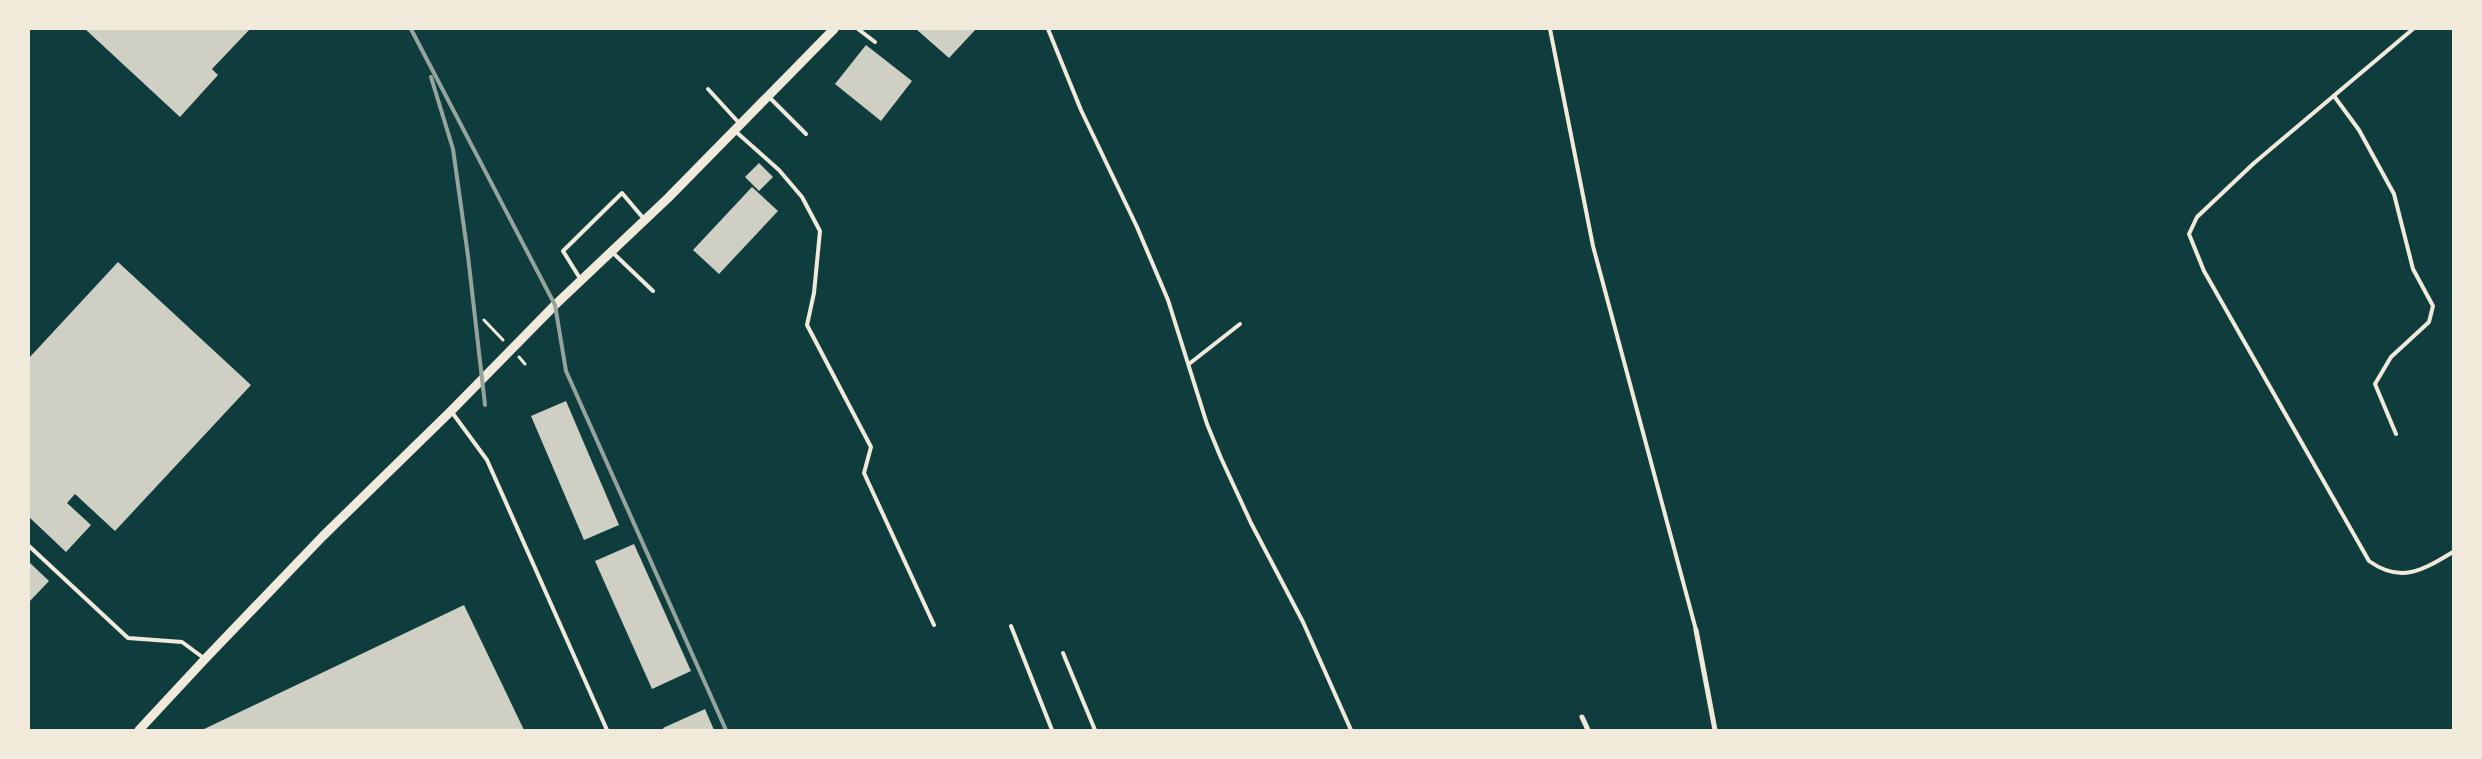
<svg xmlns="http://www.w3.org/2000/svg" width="2482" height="759" font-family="Roboto,sans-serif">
<rect width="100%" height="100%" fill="#0f3d3e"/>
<g fill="#cfcfc3">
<polygon points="85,29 250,29 212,69 218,75 180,117"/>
<polygon points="916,29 976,29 949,58"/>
<polygon points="866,45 912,81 881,121 835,84"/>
<polygon points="759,163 773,177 759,191 745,177"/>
<polygon points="752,187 778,211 719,274 693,250"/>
<polygon points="118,262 251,385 115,531 75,494 67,503 91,525 66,552 29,517 29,358"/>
<polygon points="566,401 619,525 584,540 531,416"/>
<polygon points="634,544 691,671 652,689 595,561"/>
<polygon points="29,562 49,581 29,602"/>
<polygon points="464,605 524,730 202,730"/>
<polygon points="705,709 714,730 664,730 663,728"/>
</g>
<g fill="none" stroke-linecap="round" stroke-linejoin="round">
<g stroke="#f1e9da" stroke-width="3">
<polyline points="484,320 503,340"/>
<polyline points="519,357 525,364"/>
</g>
<g stroke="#f1e9da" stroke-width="4">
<polyline points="858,29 875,42"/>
<polyline points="1048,29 1081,110 1137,227 1168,300 1207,424 1221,458 1251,523 1303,622 1351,730"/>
<polyline points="1550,29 1593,246 1696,630"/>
<path d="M2413,29L2253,164L2197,217L2189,234L2204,271L2369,561C2401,584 2423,570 2453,552"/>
<polyline points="708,89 740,124"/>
<polyline points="2334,96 2359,130 2394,194 2413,269 2433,306 2429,322 2391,357 2375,384 2396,434"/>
<polyline points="769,97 806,134"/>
<polyline points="734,130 779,170 802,197 820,231 814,293 807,325 871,447 864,473 934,625"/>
<polyline points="611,251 653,291"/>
<polyline points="581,280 563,251 622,193 644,219"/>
<polyline points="1189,364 1240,324"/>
<polyline points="451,411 487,460 607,730"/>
<polyline points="29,546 128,638 182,642 205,659"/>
<polyline points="1011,626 1052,730"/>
<polyline points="1063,653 1095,730"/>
</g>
<g stroke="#f1e9da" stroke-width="5">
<polyline points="1696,630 1715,730"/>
<polyline points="1582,717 1588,730"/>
</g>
<polyline stroke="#f1e9da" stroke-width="9" points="139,730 205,659 323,536 451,411 555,305 668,198 834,29"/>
<g stroke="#97a49c" stroke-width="4">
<polyline points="411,29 555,305 566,371 726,730"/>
<polyline points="431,77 453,149 468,256 485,405"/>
</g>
</g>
<rect width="2482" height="759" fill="none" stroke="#f1e9da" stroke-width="60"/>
</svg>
